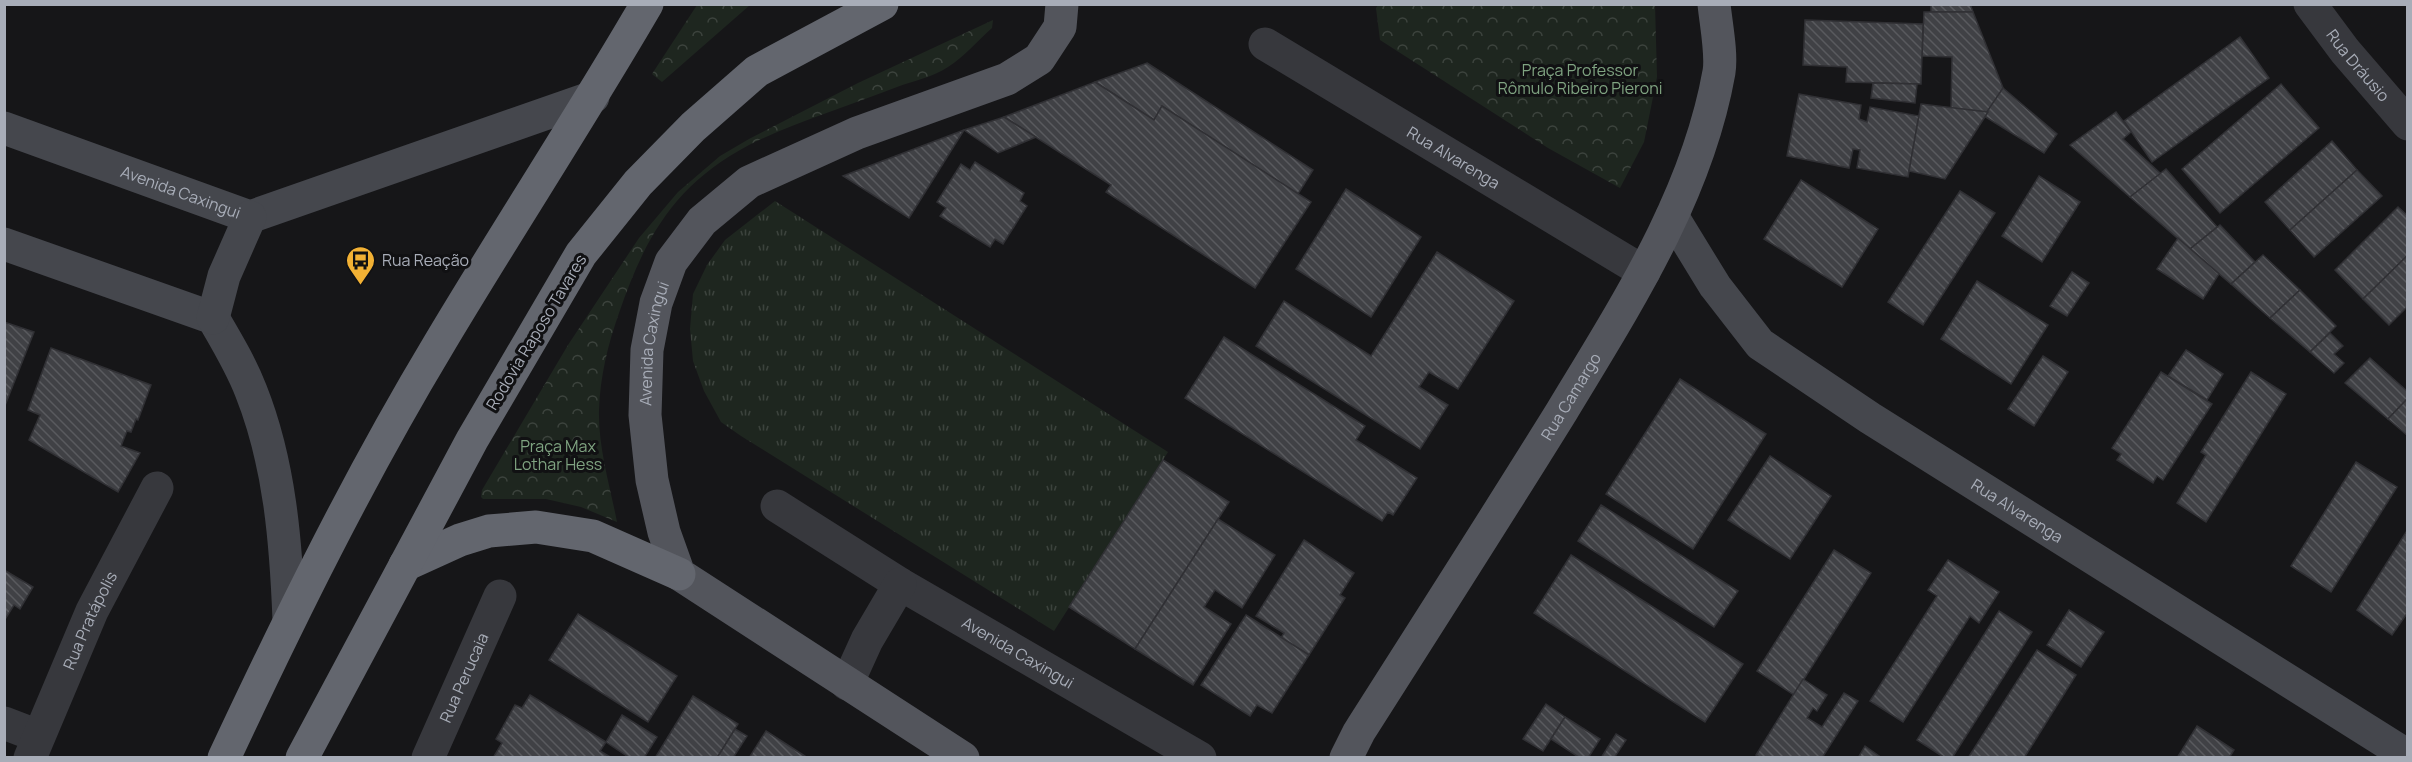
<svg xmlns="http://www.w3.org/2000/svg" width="2412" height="762" font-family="Manrope,sans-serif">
<defs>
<pattern id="grass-tufts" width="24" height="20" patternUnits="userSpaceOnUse" patternTransform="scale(1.5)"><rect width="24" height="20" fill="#1e261f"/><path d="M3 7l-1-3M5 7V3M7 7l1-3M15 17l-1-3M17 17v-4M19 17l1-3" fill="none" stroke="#3c433d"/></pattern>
<pattern id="park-crowns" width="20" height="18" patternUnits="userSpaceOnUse" patternTransform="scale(1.5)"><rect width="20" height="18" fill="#1e261f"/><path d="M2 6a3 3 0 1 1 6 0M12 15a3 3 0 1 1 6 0" fill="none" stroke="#3c433d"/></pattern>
<pattern id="building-back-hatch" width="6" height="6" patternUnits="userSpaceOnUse" patternTransform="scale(1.5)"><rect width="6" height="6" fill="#404145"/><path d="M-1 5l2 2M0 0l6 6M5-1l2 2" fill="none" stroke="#595a5e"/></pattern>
</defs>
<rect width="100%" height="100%" fill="#161618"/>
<polygon fill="url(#grass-tufts)" points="775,201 1168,452 1054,631 741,436 721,422 704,391 693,361 690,329 693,294 707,265 725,240"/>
<g fill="url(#park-crowns)">
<polygon points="697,5 750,5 662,82 652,74"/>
<polygon points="1378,5 1655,5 1657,77 1644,142 1620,188 1548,148 1380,40 1376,8"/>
<path d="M993,20L992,28C977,41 964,57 948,67C933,77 913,81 897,87C849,106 795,122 749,145C675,184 645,237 619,313C608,344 600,377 599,410C598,447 610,486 617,522L581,507L546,499H483L481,497L482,490L568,345L639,238L678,192L720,156L749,139L858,83Z"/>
</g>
<g fill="url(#building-back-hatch)" stroke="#303034" stroke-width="1.5">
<polygon points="1931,4 1970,4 1973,12 1931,12"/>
<polygon points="1924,12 1973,12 2003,88 1988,112 1951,108 1952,57 1922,56"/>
<polygon points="1805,20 1923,24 1921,84 1846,82 1847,67 1803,65"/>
<polygon points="2240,37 2269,78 2152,162 2124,121"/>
<polygon points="1147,63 1313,170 1298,194 1162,106 1154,120 1095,82"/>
<polygon points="1095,82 1154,120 1162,106 1311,202 1255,288 1106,192 1111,185 1004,117"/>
<polygon points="1873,83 1917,84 1915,103 1871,98"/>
<polygon points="2281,84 2319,128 2220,213 2182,169"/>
<polygon points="2003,88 2057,134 2044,153 1984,116"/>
<polygon points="1799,94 1861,105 1859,119 1867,122 1870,107 1919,116 1908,177 1857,168 1860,150 1853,149 1849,168 1787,156"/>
<polygon points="1921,104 1988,112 1945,179 1909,171"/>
<polygon points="2116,112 2131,132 2123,139 2161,174 2130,197 2070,145"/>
<polygon points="1004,117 1036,137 998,153 964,130"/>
<polygon points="964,130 909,218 843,176"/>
<polygon points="2332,141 2357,170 2290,230 2265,202"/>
<polygon points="975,162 1024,193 1020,201 1027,206 1003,244 995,239 990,247 940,216 946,208 937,202 961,164 970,170"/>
<polygon points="2166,169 2217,227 2190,249 2130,197"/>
<polygon points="2357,170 2382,196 2314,257 2290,230"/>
<polygon points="2039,176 2080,202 2042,262 2002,236"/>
<polygon points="1801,180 1878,229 1842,287 1764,239"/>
<polygon points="1346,189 1421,237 1371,317 1296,269"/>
<polygon points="1960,191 1995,213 1923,325 1888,302"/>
<polygon points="2398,207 2408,216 2408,255 2363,299 2335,270"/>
<polygon points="2220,225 2255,262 2231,284 2190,249"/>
<polygon points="2178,238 2219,274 2203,299 2157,269"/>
<polygon points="1437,252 1514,301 1458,389 1429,372 1419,387 1448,405 1420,449 1256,346 1284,301 1371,356"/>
<polygon points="2263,255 2300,290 2270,318 2231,284"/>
<polygon points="2408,255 2408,306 2389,325 2363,299"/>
<polygon points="2072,272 2089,283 2067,316 2050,306"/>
<polygon points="1977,281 2048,325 2011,384 1941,339"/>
<polygon points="2300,290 2336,326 2310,352 2270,318"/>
<polygon points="4,322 34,332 4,408"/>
<polygon points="2330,333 2343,346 2334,354 2344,363 2334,373 2310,352"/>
<polygon points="1224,337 1365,426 1356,440 1417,478 1393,515 1388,512 1382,521 1185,398"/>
<polygon points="51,348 151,385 138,420 136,419 131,432 127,431 121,446 140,453 118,492 29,440 40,415 28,410"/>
<polygon points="2186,350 2223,374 2207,400 2168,376"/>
<polygon points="2043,356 2068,372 2034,426 2008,409"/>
<polygon points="2370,358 2408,392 2408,398 2388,419 2345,383"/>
<polygon points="2161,372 2212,404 2163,480 2157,476 2153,483 2117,460 2121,454 2112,448"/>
<polygon points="2251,372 2286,394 2206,522 2177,503 2206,455 2201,452"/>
<polygon points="1680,379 1766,434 1693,549 1606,494"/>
<polygon points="2408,398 2408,436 2388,419"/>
<polygon points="1770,456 1831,496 1790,559 1728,520"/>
<polygon points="1163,460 1229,502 1135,649 1069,607"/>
<polygon points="2356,462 2397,487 2331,592 2291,566"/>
<polygon points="1601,505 1738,591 1714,627 1578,541"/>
<polygon points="1218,519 1275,555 1242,608 1215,590 1204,607 1231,624 1193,685 1135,649"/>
<polygon points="2408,529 2408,612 2392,635 2357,610"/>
<polygon points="1304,540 1354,573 1340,595 1345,598 1309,655 1281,638 1284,633 1256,616"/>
<polygon points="1834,550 1871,573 1794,695 1757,671"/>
<polygon points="1571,555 1743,664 1705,722 1534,613"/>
<polygon points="1948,560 1999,592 1979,623 1970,616 1903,722 1870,701 1937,596 1928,590"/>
<polygon points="4,570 33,587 20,609 14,605 4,621"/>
<polygon points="2069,610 2104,632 2081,667 2047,645"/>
<polygon points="1999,611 2032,632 1952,758 1945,758 1917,740"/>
<polygon points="578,614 677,676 648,722 549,660"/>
<polygon points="1246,615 1309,655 1272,713 1257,705 1250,716 1201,685"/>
<polygon points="2037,650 2076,675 2024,758 1968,758"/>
<polygon points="1803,679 1827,695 1817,711 1813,708 1807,718 1822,727 1844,693 1858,701 1822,758 1761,758 1756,755"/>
<polygon points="530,695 606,742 600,751 612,758 493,758 502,743 496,739 515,705 522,708"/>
<polygon points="693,696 738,724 717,758 655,758"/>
<polygon points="1546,704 1565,717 1543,751 1523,739"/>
<polygon points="622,715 657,737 644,758 630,758 606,742"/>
<polygon points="1565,717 1600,739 1588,758 1580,758 1551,739"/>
<polygon points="2197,726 2234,750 2229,758 2177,758"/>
<polygon points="735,729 747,736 733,758 717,758"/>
<polygon points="766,731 808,758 749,758"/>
<polygon points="1616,734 1626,740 1614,758 1601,758"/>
<polygon points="1865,746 1882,758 1858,758"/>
</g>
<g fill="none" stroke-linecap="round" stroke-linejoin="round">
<g stroke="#37383d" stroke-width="33">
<path id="s1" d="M2310,4L2345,51L2408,124"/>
<path id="s2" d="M1265,44L1644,272"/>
<path id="s3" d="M777,506L900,584L1200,758"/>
<polyline points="847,684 867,640 900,584"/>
<polyline points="4,723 38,736"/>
<path id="s4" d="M30,758L92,611L157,488"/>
<path id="s5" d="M428,758L500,596"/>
</g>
<g stroke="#45474d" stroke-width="33">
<path id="s6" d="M4,128L250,217L593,97"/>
<path id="s7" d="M1672,216L1715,286L1760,344L1870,418L2408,756"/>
<path d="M4,244L213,318C227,342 241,365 251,391C280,464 286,543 289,620"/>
<polyline points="213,318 224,276 250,217"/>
</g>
<g stroke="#53555c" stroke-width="33">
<path id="s8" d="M963,758L679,574L664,532L652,480L645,415L647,350L656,303L671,262L702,221L749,182L857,133L1007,79L1039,59L1060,27L1062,4"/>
<path id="s9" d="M1346,758L1359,732C1427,625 1495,519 1562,411C1626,305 1697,196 1719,72C1722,54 1716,24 1714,4"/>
</g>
<g stroke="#63666e" stroke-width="33">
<polyline points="405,565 460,540 489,531 536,527 593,536 679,574"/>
<path d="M224,758C290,617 359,477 439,344C507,230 580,119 647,4"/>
<polyline points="302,758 472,440 581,254 638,183 693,127 757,71 882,4"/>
</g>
</g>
<defs>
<symbol id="bus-pin" viewBox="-11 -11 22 30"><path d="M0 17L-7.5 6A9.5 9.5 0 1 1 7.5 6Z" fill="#f2b134" stroke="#111113"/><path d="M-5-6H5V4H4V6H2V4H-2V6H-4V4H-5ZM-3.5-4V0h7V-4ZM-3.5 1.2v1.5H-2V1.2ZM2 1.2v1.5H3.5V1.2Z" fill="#111"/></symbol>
</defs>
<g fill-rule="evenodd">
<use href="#bus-pin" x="344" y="244" width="33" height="45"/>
</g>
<g text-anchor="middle" stroke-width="6" stroke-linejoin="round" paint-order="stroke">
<g font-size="16" fill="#a8adb8" stroke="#111113">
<text dy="6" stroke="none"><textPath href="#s1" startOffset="78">Rua Dráusio</textPath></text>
<text dy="6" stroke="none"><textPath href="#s2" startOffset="220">Rua Alvarenga</textPath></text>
<text dy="6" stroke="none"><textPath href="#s6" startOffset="188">Avenida Caxingui</textPath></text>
<text transform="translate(536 332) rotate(-59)" y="6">Rodovia Raposo Tavares</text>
<text dy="6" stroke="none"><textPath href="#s8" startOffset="574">Avenida Caxingui</textPath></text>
<text dy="6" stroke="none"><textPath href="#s9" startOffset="426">Rua Camargo</textPath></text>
<text dy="6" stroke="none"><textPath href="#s7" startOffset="462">Rua Alvarenga</textPath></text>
<text dy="6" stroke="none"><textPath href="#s4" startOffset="150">Rua Pratápolis</textPath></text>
<text dy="6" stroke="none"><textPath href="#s3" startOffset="282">Avenida Caxingui</textPath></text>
<text dy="6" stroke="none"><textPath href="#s5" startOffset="88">Rua Perucaia</textPath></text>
</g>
<g font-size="16" fill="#7fa381" stroke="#111113">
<text x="1580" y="76">Praça Professor<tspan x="1580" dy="18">Rômulo Ribeiro Pieroni</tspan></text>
<text x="558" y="452">Praça Max<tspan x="558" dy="18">Lothar Hess</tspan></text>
</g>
<g font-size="16" fill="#a8adb8" stroke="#111113" text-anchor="start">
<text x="382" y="266">Rua Reação</text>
</g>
</g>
<rect width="2412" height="762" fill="none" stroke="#a8adb8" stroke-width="12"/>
</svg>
